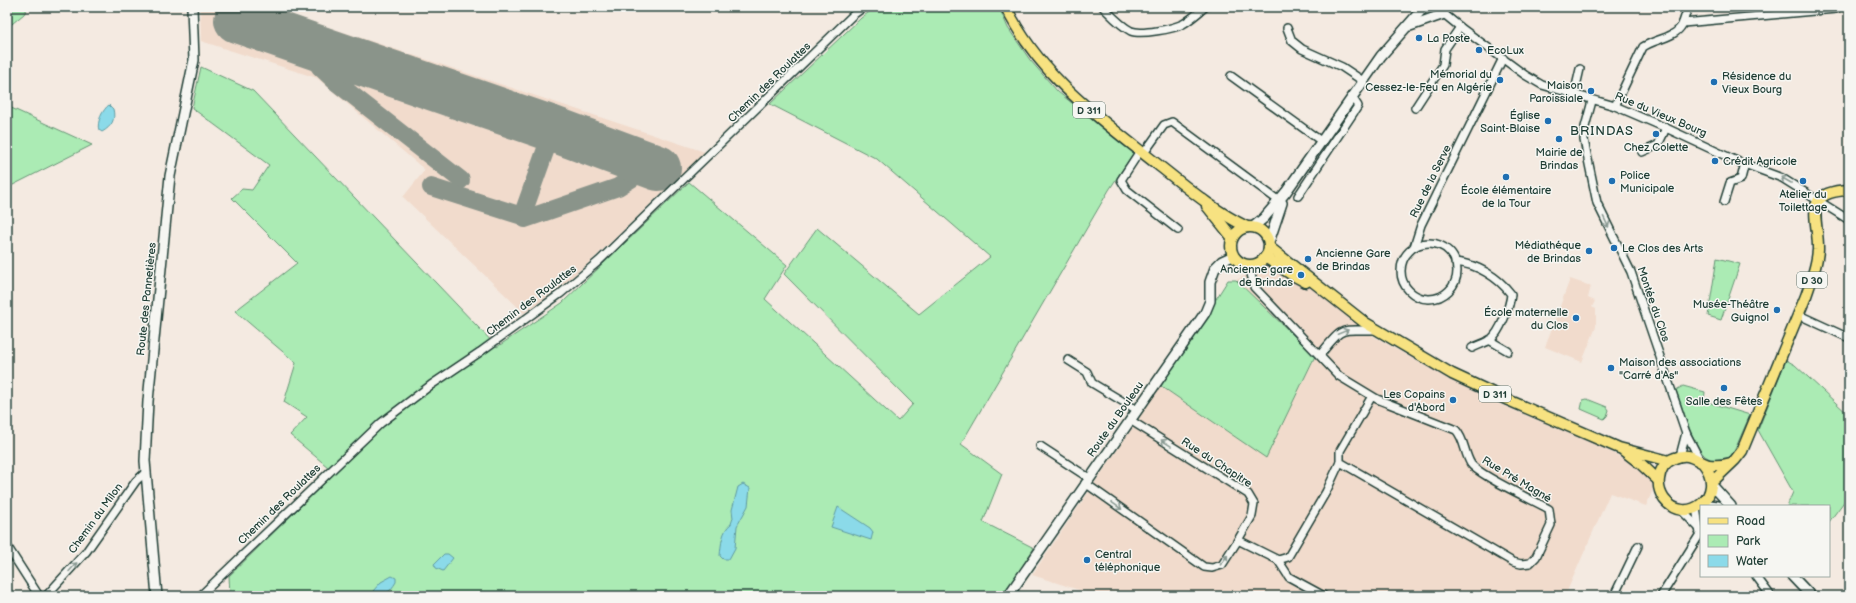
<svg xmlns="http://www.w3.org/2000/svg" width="1856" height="603" font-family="'Balsamiq Sans',sans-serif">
<rect width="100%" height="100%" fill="#f4eae1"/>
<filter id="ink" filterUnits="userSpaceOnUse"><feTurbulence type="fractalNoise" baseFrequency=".025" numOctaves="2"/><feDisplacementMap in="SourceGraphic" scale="8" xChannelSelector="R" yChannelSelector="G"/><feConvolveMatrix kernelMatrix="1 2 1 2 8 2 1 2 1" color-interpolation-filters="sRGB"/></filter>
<g filter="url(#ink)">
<g fill="#f1dbcc">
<polygon points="200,7 268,7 705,152 593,259 557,290 524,313 403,197 425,170 317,78 201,41"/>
<polygon points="1268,264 1315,290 1368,333 1448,379 1502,405 1601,447 1640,467 1655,485 1646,506 1610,493 1565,596 1098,596 1032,575 1161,386 1266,457 1315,356 1236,280"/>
<polygon points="1570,279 1591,286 1588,298 1595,301 1592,307 1596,309 1596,327 1582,362 1545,347"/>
</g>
<g fill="#abebb4" stroke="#659474">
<polygon points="7,7 28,7 24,14 7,28"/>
<polygon points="876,7 999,7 1008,28 1030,60 1058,92 1134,152 1109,190 961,444 1002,474 983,522 1034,548 1003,596 230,596 229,576 335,473 290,435 307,417 284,402 296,363 235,311 297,263 232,198 242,189 252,190 269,165 192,108 201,67 253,91 497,347 562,303 689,182 787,265 765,299 898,421 913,404 784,274 817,228 919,314 990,257 877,159 770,104 861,18"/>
<polygon points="7,106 92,145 9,187 7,191"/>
<polygon points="1717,258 1740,264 1721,320 1708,316"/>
<polygon points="1228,280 1236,280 1315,356 1266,458 1161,386"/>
<polygon points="1786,360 1795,365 1849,415 1849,495 1829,522 1829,506 1787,506 1793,492 1758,430"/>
<path d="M1683,386L1705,392L1704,401L1750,415L1733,454L1727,459C1718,461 1709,461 1703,454C1692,442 1682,406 1676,390Z"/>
<polygon points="1587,399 1607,407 1609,410 1607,416 1604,419 1581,409 1583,400"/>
</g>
<g fill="#8bdae9" stroke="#609ba1">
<path d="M109,105L113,109C116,120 111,127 102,132L99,130C96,123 103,109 109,105Z"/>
<path d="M743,484L750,488L748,506L737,526L735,548L729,559H723L720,556C721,545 722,530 731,524L733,518L732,510L738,487Z"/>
<polygon points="838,507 870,528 873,532 871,540 831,527"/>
<polygon points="444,554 448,554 453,558 443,571 436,568 434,564"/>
<path d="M392,576L396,578V582C390,592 385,596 373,596V591L381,582Z"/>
</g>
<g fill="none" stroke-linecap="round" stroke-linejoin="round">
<g stroke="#8a948a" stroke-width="18">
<polyline points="305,43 320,67 337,83 461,180"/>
<polyline points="431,187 522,216 553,129"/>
<polyline points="525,219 618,187 634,177 649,164"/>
</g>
<polyline stroke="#8a948a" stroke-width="46" points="237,20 553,129 658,168"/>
<defs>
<g id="street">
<path d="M1103,7C1111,15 1121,26 1131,31C1141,35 1173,29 1183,24C1190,20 1198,13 1205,7"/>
<polyline points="1444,14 1460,27 1525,75 1542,85 1615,106 1666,128 1739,162 1782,178 1849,220"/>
<polyline points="1683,23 1836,9"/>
<polyline points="1287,28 1292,41 1302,49 1342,67 1363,81"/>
<polyline points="1231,76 1321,141"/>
<polyline points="1574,95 1580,69"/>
<polyline points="1592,101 1585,127 1584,140 1597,203 1631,272 1686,433 1700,460"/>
<path d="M1615,106L1643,47C1655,39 1675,38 1682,25C1684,20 1686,13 1688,7"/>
<polyline points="1415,108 1443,65 1445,49 1460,27"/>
<polyline points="1140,151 1121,180 1127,190 1178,230"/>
<polyline points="1642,152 1658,145 1666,128"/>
<polyline points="1144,153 1164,125 1172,122 1279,201"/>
<polyline points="1298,196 1358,106 1352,97"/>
<polyline points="1724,202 1730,183 1741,179 1745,163"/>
<circle cx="1429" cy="271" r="28"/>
<polyline points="1414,247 1421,225 1503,58"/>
<path d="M1455,262C1477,264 1498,277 1511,294C1510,306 1500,333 1490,340C1485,343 1478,345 1472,348"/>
<path d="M1249,265L1254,287L1339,376L1377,399L1456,430C1465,440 1464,453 1471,464C1480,476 1533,500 1549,509L1551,525L1536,557L1530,563L1521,564L1513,562L1340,462V451L1372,396"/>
<polyline points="1799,315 1849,338"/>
<polyline points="1489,340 1508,351"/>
<path d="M1320,355C1344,324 1340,331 1376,330"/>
<polyline points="1068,360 1087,372 1092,383 1137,410"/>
<polyline points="1040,446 1089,478"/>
<polyline points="1680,456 1686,433"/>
<polyline points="1085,483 1204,567 1212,568 1222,565 1238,540 1252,516 1254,504 1248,494 1130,420"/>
<polyline points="1680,509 1699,528"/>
<polyline points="1238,540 1278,560 1288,557 1326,492 1340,462"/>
<polyline points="7,546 39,596"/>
<polyline points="1278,560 1289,577 1324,596"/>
<polyline points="1756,576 1771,596"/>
<polyline points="46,596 86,552 136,481 146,472"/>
<polyline points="200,596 381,423 431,385 480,352 560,294 599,261 853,15 864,7"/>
<polyline points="1614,596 1638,546"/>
<polyline points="1661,596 1700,534 1696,507"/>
</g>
<g id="secondary">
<polyline points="1410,26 1444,14 1438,7"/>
<polyline points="1253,227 1264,218 1286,192 1381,56 1424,7"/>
<polyline points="1269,242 1282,203"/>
<polyline points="1712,485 1731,506"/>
<polyline points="1702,504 1718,506"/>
<polyline points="1792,576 1811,596"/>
<polyline points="157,596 145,461 148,401 170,176 194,60 192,7"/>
<polyline points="1008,596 1205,313 1210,301 1210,282 1215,268 1222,261 1233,256"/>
</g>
<g id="primary">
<path d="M1006,7C1039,76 1099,118 1157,164C1185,186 1214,211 1247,227"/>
<polyline points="1207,206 1232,237"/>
<circle cx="1250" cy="246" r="19"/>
<polyline points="1269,247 1364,322 1452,374 1508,400 1619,448 1669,461"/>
<polyline points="1265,257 1291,274 1306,282"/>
<polyline points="1623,450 1641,464 1658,480"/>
<path d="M1703,463C1729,495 1686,528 1664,499C1660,493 1658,486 1659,479C1660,469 1666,461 1675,458C1691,451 1696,462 1709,465C1717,466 1724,465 1731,463"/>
<path d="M1712,482L1735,460L1742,451L1806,296C1811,281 1817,266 1818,250C1819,218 1800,192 1849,190"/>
</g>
</defs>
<use href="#street" stroke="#1f3d34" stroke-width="10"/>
<use href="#secondary" stroke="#1f3d34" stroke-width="12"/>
<use href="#primary" stroke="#1f3d34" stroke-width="13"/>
<use href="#street" stroke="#f6f6f2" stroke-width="7"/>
<use href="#secondary" stroke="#f6f6f2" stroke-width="9"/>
<use href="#primary" stroke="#f7e281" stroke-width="10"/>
</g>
<defs><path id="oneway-shaft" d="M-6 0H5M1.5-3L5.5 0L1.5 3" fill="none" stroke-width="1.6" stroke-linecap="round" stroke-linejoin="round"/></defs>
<g stroke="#8a9a93">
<use href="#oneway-shaft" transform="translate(1786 180) rotate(-150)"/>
<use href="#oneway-shaft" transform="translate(1606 222) rotate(64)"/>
<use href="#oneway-shaft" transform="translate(1343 332) rotate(-22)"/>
<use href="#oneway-shaft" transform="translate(1166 443) rotate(-148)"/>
<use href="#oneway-shaft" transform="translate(1117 506) rotate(35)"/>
<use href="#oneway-shaft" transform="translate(1224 560) rotate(-53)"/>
<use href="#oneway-shaft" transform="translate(73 567) rotate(-48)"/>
</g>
</g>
<g fill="#1f6fb2" stroke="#f6f6f2" stroke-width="1.5">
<circle cx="1419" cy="38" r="4"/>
<circle cx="1479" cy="50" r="4"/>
<circle cx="1500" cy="80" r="4"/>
<circle cx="1714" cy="82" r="4"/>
<circle cx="1591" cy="91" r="4"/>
<circle cx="1548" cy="121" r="4"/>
<circle cx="1656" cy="134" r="4"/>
<circle cx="1559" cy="139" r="4"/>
<circle cx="1715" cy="161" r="4"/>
<circle cx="1506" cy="177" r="4"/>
<circle cx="1612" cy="181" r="4"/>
<circle cx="1803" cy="181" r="4"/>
<circle cx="1614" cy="248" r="4"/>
<circle cx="1589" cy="251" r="4"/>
<circle cx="1308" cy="259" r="4"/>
<circle cx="1301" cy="275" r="4"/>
<circle cx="1777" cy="310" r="4"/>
<circle cx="1576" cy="318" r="4"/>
<circle cx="1611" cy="368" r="4"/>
<circle cx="1724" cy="388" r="4"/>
<circle cx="1453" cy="400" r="4"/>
<circle cx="1087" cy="560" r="4"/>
</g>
<g text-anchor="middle" stroke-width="3" stroke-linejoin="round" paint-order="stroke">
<g fill="#f6f6f2" stroke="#60746d" stroke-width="1">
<rect x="1073" y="102" width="32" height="16" rx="3"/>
<rect x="1797" y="272" width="30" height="16" rx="3"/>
<rect x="1479" y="386" width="32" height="16" rx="3"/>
</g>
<g font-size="10" font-weight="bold" fill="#1f3d34">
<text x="1089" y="114">D 311</text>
<text x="1812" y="284">D 30</text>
<text x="1495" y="398">D 311</text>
</g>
<g font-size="11" fill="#1f3d34" stroke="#f6f6f2" text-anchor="start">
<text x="1427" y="42">La Poste</text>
<text x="1487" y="54">EcoLux</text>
<text x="1492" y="78" text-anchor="end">Mémorial du<tspan x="1492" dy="13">Cessez-le-Feu en Algérie</tspan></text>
<text x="1722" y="80">Résidence du<tspan x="1722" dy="13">Vieux Bourg</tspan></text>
<text x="1583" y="89" text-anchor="end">Maison<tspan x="1583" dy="13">Paroissiale</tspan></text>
<text x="1540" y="119" text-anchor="end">Église<tspan x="1540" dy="13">Saint-Blaise</tspan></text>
<text x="1656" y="151" text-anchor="middle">Chez Colette</text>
<text x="1559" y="156" text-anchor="middle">Mairie de<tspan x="1559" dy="13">Brindas</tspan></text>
<text x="1723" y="165">Crédit Agricole</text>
<text x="1620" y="179">Police<tspan x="1620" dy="13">Municipale</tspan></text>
<text x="1506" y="194" text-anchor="middle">École élémentaire<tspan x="1506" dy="13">de la Tour</tspan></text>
<text x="1803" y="198" text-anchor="middle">Atelier du<tspan x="1803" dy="13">Toilettage</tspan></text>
<text x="1581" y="249" text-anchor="end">Médiathéque<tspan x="1581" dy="13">de Brindas</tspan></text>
<text x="1622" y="252">Le Clos des Arts</text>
<text x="1316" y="257">Ancienne Gare<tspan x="1316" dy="13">de Brindas</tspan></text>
<text x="1293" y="273" text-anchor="end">Ancienne gare<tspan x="1293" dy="13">de Brindas</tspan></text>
<text x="1769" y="308" text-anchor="end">Musée-Théâtre<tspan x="1769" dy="13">Guignol</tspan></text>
<text x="1568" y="316" text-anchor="end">École maternelle<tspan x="1568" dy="13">du Clos</tspan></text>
<text x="1619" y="366">Maison des associations<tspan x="1619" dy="13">"Carré d'As"</tspan></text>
<text x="1445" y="398" text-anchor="end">Les Copains<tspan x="1445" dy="13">d'Abord</tspan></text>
<text x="1724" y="405" text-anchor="middle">Salle des Fêtes</text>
<text x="1095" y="558">Central<tspan x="1095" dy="13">téléphonique</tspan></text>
</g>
<g font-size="11" fill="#1f3d34" stroke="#f6f6f2">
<text transform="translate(769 82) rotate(-44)" y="4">Chemin des Roulattes</text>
<text transform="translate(1661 114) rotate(23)" y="4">Rue du Vieux Bourg</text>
<text transform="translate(1430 181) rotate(-64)" y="4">Rue de la Serve</text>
<text transform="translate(146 299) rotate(-84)" y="4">Route des Pannetières</text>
<text transform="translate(531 300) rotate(-37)" y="4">Chemin des Roulattes</text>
<text transform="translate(1654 304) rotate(71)" y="4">Montée du Clos</text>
<text transform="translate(1115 419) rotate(-55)" y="4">Route du Bouleau</text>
<text transform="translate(1217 462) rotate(33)" y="4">Rue du Chapitre</text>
<text transform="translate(1517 479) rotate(31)" y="4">Rue Pré Magné</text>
<text transform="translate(279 504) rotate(-44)" y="4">Chemin des Roulattes</text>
<text transform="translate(95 518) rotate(-54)" y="4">Chemin du Milon</text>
</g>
<g font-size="13" letter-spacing="1" fill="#1f3d34" stroke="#f6f6f2">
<text x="1602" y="135">BRINDAS</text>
</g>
</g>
<rect width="1856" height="603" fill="none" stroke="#f6f6f2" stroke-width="24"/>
<rect x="12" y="12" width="1832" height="579" fill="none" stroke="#1f3d34" stroke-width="1.5" filter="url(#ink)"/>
<rect x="1700" y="505" width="130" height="72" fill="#f6f6f2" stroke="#a0aca6"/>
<rect x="1708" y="518" width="20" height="6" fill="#f7e281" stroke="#a0aca6"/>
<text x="1736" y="525" font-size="12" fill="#1f3d34">Road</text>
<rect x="1708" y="535" width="20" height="12" fill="#abebb4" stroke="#a0aca6"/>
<text x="1736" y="545" font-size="12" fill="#1f3d34">Park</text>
<rect x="1708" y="555" width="20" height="12" fill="#8bdae9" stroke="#a0aca6"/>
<text x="1736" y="565" font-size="12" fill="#1f3d34">Water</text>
</svg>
